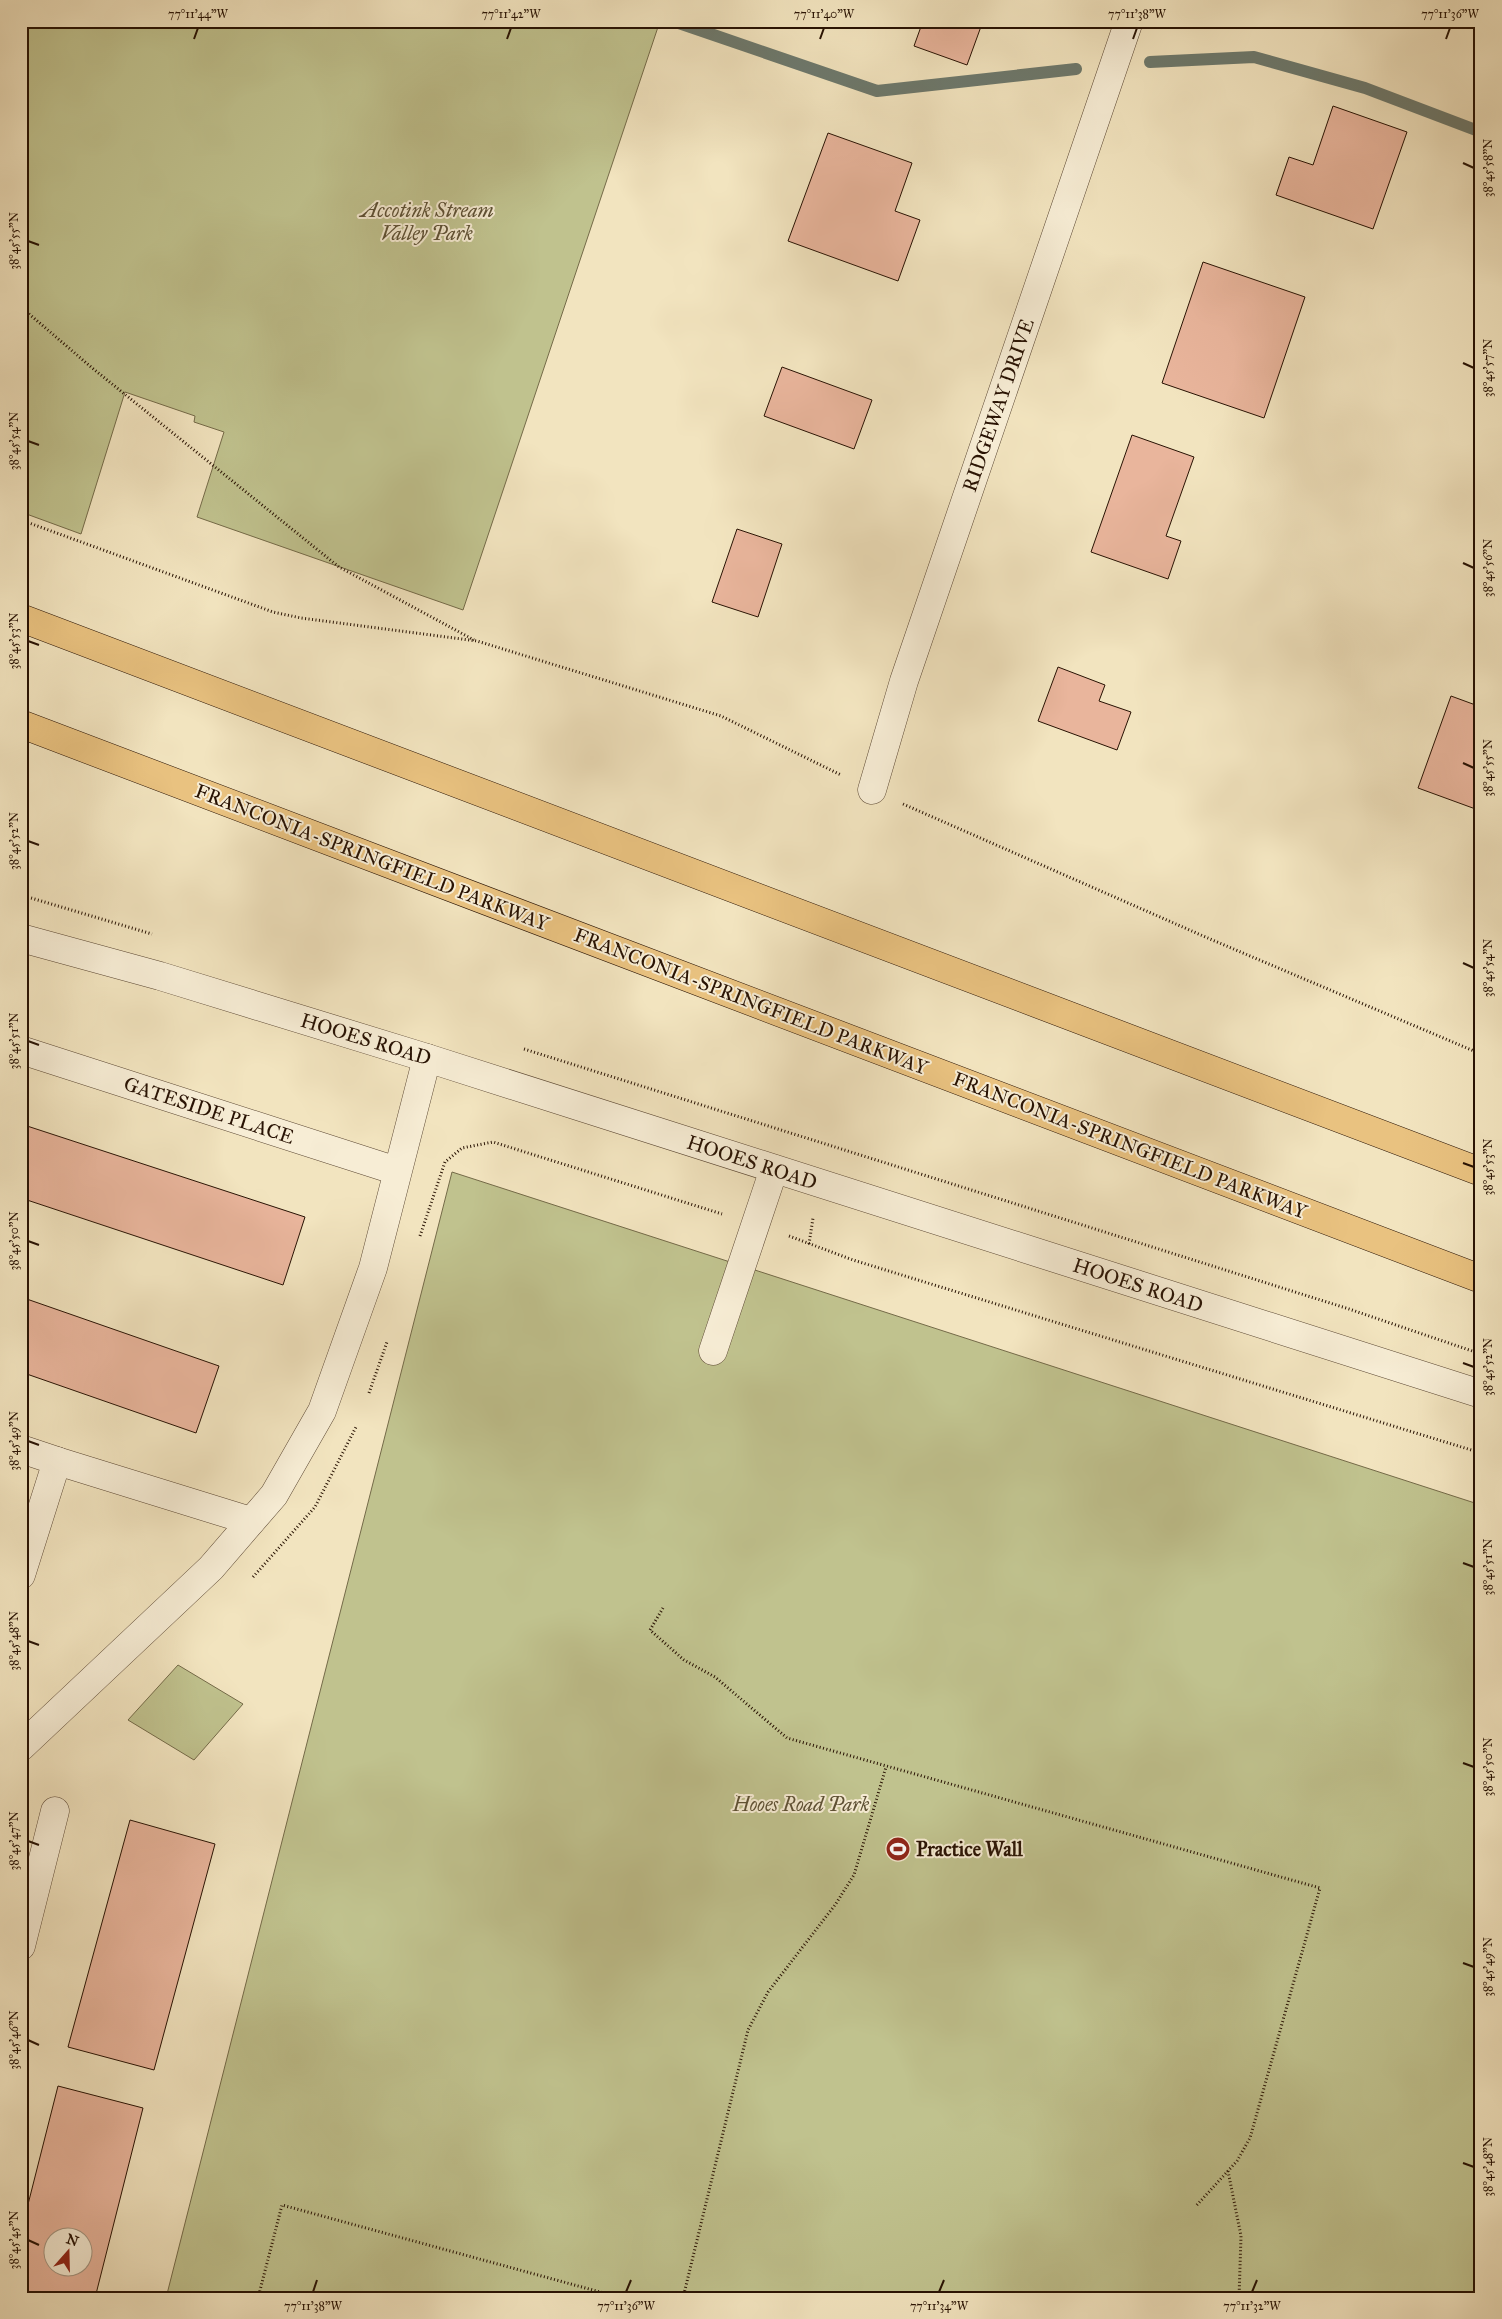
<svg xmlns="http://www.w3.org/2000/svg" width="1502" height="2319" font-family="'IM FELL Great Primer',serif">
<rect width="100%" height="100%" fill="#f2e4bf"/>
<filter id="stains"><feTurbulence type="fractalNoise" baseFrequency=".004" numOctaves="4"/><feColorMatrix values="0 0 0 0 .2 0 0 0 0 .09 0 0 0 0 .02 0 0 0 .5 -.17"/></filter>
<radialGradient id="worn" r=".72"><stop offset=".6" stop-color="#630" stop-opacity="0"/><stop offset="1" stop-color="#630" stop-opacity=".3"/></radialGradient>
<g fill="#c0c28e" stroke="#746a48">
<polygon points="21,21 660,21 463,610 197,517 224,432 194,422 195,416 125,392 81,534 21,512"/>
<polygon points="452,1172 1481,1505 1481,2298 166,2298"/>
<polygon points="178,1665 243,1704 194,1760 128,1720"/>
</g>
<g fill="none" stroke-linecap="round" stroke-linejoin="round">
<g stroke="#6d796d" stroke-width="12">
<polyline points="673,21 877,91 1076,69"/>
<polyline points="1150,62 1254,57 1365,88 1481,132"/>
</g>
</g>
<g fill="#e9b59c" stroke="#281203" fill-rule="evenodd">
<polygon points="923,21 983,21 967,65 914,46"/>
<polygon points="1333,106 1407,132 1373,229 1276,195 1289,157 1313,165"/>
<polygon points="828,133 912,163 895,211 920,220 898,281 788,241"/>
<polygon points="1203,262 1305,297 1264,418 1162,383"/>
<polygon points="782,367 872,400 854,449 764,416"/>
<polygon points="1132,435 1194,457 1166,536 1181,541 1168,579 1091,552"/>
<polygon points="737,529 782,544 758,617 712,602"/>
<polygon points="1058,667 1105,685 1099,701 1131,712 1117,750 1038,721"/>
<polygon points="1451,696 1481,707 1481,811 1418,788"/>
<polygon points="21,1124 305,1217 283,1285 21,1198"/>
<polygon points="21,1297 219,1366 196,1433 21,1372"/>
<polygon points="130,1820 215,1844 154,2070 68,2047"/>
<path d="M58,2086L143,2108L95,2298H21V2232ZM52,2236H82V2266H52Z"/>
</g>
<g fill="none" stroke-linecap="round" stroke-linejoin="round">
<defs>
<g id="minor">
<polyline points="872,790 904,681 1129,21"/>
<polyline points="21,938 160,976 427,1058 1481,1394"/>
<polyline points="21,1050 397,1171"/>
<polyline points="713,1351 774,1169"/>
<polyline points="21,1449 57,1461 21,1575"/>
<polyline points="57,1461 251,1521"/>
<polyline points="21,1747 211,1568 274,1495 322,1411 373,1268 427,1058"/>
<polyline points="21,1946 55,1811"/>
</g>
<g id="major">
<polyline points="21,618 1481,1172"/>
<polyline points="21,724 1481,1279"/>
</g>
</defs>
<use href="#minor" stroke="#5a4632" stroke-width="29"/>
<use href="#major" stroke="#281203" stroke-width="29"/>
<g stroke="#281203" stroke-width="3" stroke-dasharray="1 2.5" stroke-linecap="butt">
<polyline points="21,307 91,367 339,567 474,640"/>
<polyline points="21,520 273,612 301,618 477,641 721,716 841,775"/>
<polyline points="903,804 1210,939 1481,1054"/>
<polyline points="21,895 152,934"/>
<polyline points="524,1049 1349,1309 1481,1354"/>
<polyline points="420,1236 445,1162 462,1148 493,1142 722,1214"/>
<polyline points="789,1236 853,1260 1481,1453"/>
<polyline points="809,1244 813,1218"/>
<polyline points="369,1393 387,1342"/>
<polyline points="253,1577 315,1507 356,1427"/>
<polyline points="663,1608 650,1630 684,1660 715,1677 787,1738 1320,1888 1250,2138 1237,2161 1196,2206"/>
<polyline points="1228,2171 1241,2236 1239,2298"/>
<polyline points="258,2298 282,2205 622,2298"/>
<polyline points="683,2298 748,2030 768,1992 835,1905 854,1875 886,1767"/>
</g>
<use href="#minor" stroke="#f7edd5" stroke-width="28"/>
<use href="#major" stroke="#e9c280" stroke-width="28"/>
</g>
<path fill="none" stroke="#281203" stroke-width="2" d="M194,39L198,28M507,39L511,28M820,39L824,28M1133,39L1137,28M1446,39L1450,28M1463,163L1474,168M28,241L39,245M1463,363L1474,368M28,441L39,445M1463,563L1474,568M28,641L39,645M1463,763L1474,768M28,841L39,845M1463,963L1474,968M28,1041L39,1045M1463,1163L1474,1167M28,1241L39,1245M1463,1363L1474,1367M28,1441L39,1445M1463,1563L1474,1567M28,1641L39,1645M1463,1763L1474,1767M28,1841L39,1845M1463,1963L1474,1967M28,2040L39,2045M1463,2163L1474,2167M28,2240L39,2245M313,2292L317,2280M626,2292L631,2280M939,2292L944,2280M1252,2292L1257,2280"/>
<defs>
<symbol id="stadium-disc" viewBox="-11 -11 22 22"><circle r="9.5" fill="#8f2418" stroke="#f7edd5"/><path d="M0-5a6.5 5 0 1 0 0 10a6.5 5 0 1 0 0-10ZM-3.5-1.8h7v3.6h-7Z" fill="#fff"/></symbol>
</defs>
<g fill-rule="evenodd">
<use href="#stadium-disc" x="884" y="1835" width="28" height="28"/>
</g>
<g text-anchor="middle" stroke-width="4" stroke-linejoin="round" paint-order="stroke">
<g font-size="20" font-style="italic" fill="#5d5034" stroke="#f7edd5">
<text x="427" y="217">Accotink Stream<tspan x="427" dy="23">Valley Park</tspan></text>
<text x="801" y="1811">Hooes Road Park</text>
</g>
<g font-size="20" fill="#281203" stroke="#f7edd5">
<text transform="translate(998 405) rotate(-71)" y="7">RIDGEWAY DRIVE</text>
<text transform="translate(372 857) rotate(21)" y="7">FRANCONIA-SPRINGFIELD PARKWAY</text>
<text transform="translate(751 1001) rotate(21)" y="7">FRANCONIA-SPRINGFIELD PARKWAY</text>
<text transform="translate(366 1039) rotate(17)" y="7">HOOES ROAD</text>
<text transform="translate(209 1110) rotate(18)" y="7">GATESIDE PLACE</text>
<text transform="translate(1130 1145) rotate(21)" y="7">FRANCONIA-SPRINGFIELD PARKWAY</text>
<text transform="translate(752 1162) rotate(18)" y="7">HOOES ROAD</text>
<text transform="translate(1138 1285) rotate(18)" y="7">HOOES ROAD</text>
</g>
<g font-size="20" font-weight="bold" fill="#281203" stroke="#f7edd5" text-anchor="start">
<text x="916" y="1856">Practice Wall</text>
</g>
</g>
<rect width="1502" height="2319" fill="none" stroke="#f2e4bf" stroke-width="55"/>
<g transform="translate(68 2252) rotate(20)"><circle r="24" fill="#f7edd5" stroke="#a49581"/>
<path d="M0-4L9 19L0 12L-9 19Z" fill="#8f2418"/>
<text y="-8" font-size="14" font-weight="bold" text-anchor="middle" fill="#281203">N</text>
</g>
<rect x="28" y="28" width="1446" height="2264" fill="none" stroke="#281203" stroke-width="2"/>
<g font-size="12" text-anchor="middle" fill="#281203">
<text x="198" y="18">77°11'44"W</text>
<text x="511" y="18">77°11'42"W</text>
<text x="824" y="18">77°11'40"W</text>
<text x="1137" y="18">77°11'38"W</text>
<text x="1450" y="18">77°11'36"W</text>
<text transform="translate(1488 168) rotate(-90)" y="4">38°45'58"N</text>
<text transform="translate(14 241) rotate(-90)" y="4">38°45'55"N</text>
<text transform="translate(1488 368) rotate(-90)" y="4">38°45'57"N</text>
<text transform="translate(14 441) rotate(-90)" y="4">38°45'54"N</text>
<text transform="translate(1488 568) rotate(-90)" y="4">38°45'56"N</text>
<text transform="translate(14 641) rotate(-90)" y="4">38°45'53"N</text>
<text transform="translate(1488 768) rotate(-90)" y="4">38°45'55"N</text>
<text transform="translate(14 841) rotate(-90)" y="4">38°45'52"N</text>
<text transform="translate(1488 968) rotate(-90)" y="4">38°45'54"N</text>
<text transform="translate(14 1041) rotate(-90)" y="4">38°45'51"N</text>
<text transform="translate(1488 1167) rotate(-90)" y="4">38°45'53"N</text>
<text transform="translate(14 1241) rotate(-90)" y="4">38°45'50"N</text>
<text transform="translate(1488 1367) rotate(-90)" y="4">38°45'52"N</text>
<text transform="translate(14 1441) rotate(-90)" y="4">38°45'49"N</text>
<text transform="translate(1488 1567) rotate(-90)" y="4">38°45'51"N</text>
<text transform="translate(14 1641) rotate(-90)" y="4">38°45'48"N</text>
<text transform="translate(1488 1767) rotate(-90)" y="4">38°45'50"N</text>
<text transform="translate(14 1841) rotate(-90)" y="4">38°45'47"N</text>
<text transform="translate(1488 1967) rotate(-90)" y="4">38°45'49"N</text>
<text transform="translate(14 2040) rotate(-90)" y="4">38°45'46"N</text>
<text transform="translate(1488 2167) rotate(-90)" y="4">38°45'48"N</text>
<text transform="translate(14 2240) rotate(-90)" y="4">38°45'45"N</text>
<text x="313" y="2310">77°11'38"W</text>
<text x="626" y="2310">77°11'36"W</text>
<text x="939" y="2310">77°11'34"W</text>
<text x="1252" y="2310">77°11'32"W</text>
</g>
<rect width="100%" height="100%" filter="url(#stains)"/>
<rect width="100%" height="100%" fill="url(#worn)"/>
</svg>
